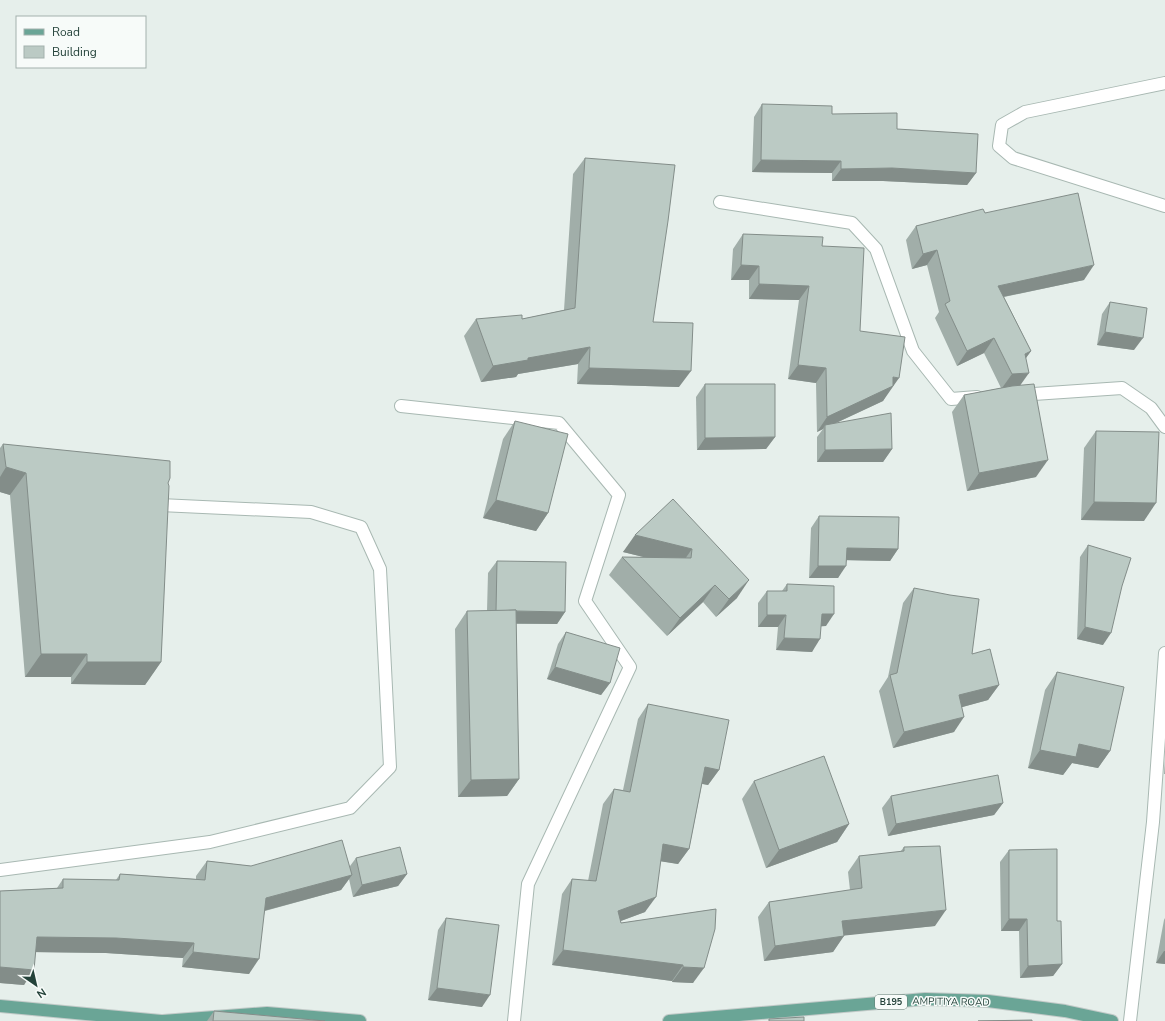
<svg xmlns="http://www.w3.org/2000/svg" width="1165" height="1021" font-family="'Nunito Sans',sans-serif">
<rect width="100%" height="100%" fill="#e6efeb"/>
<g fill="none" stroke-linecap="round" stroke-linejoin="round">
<defs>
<g id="minor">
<polyline points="1165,83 1025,112 1002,125 999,146 1013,158 1165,206"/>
<polyline points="720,202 852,223 876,249 913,351 951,399 977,397"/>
<polyline points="1019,395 1122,388 1151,408 1165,427"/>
<polyline points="401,406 559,423 619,495 585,601 630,667 528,884 514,1021"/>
<polyline points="0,870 210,842 350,808 390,767 380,569 361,527 311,512 160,505"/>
<polyline points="1130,1021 1153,822 1165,653"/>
</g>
<g id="major">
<polyline points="0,1006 161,1021"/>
<polyline points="163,1021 267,1013 360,1021"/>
<polyline points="669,1021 925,999 988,1001 1065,1011 1112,1021"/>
</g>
</defs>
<use href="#minor" stroke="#a8b8b2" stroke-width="14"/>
<use href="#major" stroke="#c2cac8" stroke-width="14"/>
<use href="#minor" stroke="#fff" stroke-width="12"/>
<use href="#major" stroke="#6aa596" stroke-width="12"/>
</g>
<g fill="#a1aea9">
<polygon points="762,104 832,114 897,129 976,173 967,185 883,181 832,181 832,173 752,172 754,117"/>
<polygon points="585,158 653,322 679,387 577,384 578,364 518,374 516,377 481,382 464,336 476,319 522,319 564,310 573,174"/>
<polygon points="985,213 1084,280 1004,297 1031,351 1026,358 1020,385 1036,477 967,491 952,412 964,395 1001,388 984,353 957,366 935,318 939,312 927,265 912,269 906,240 916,226"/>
<polygon points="743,234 822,246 860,331 889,392 888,392 883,401 834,424 892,449 883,462 817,462 817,437 823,429 817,432 816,383 788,379 799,300 749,299 749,280 731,280 733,249"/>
<polygon points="1110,302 1134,350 1097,345 1102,314"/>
<polygon points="705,384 775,437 766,449 697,450 696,397"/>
<polygon points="515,421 548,513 536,531 483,518 503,439"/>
<polygon points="1096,431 1144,521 1081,520 1084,448"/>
<polygon points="3,444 168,483 161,662 145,685 71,684 71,677 25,677 10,495 0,492 0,448"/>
<polygon points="673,499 737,598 716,617 703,602 667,636 609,575 622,557 644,557 623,552"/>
<polygon points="819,516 898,549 890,561 847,560 838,578 809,578 811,528"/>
<polygon points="1088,545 1103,645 1077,639 1080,557"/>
<polygon points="497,561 565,612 557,624 516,624 519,779 507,796 458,797 455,629 467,611 487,611 488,573"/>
<polygon points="787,584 826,626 821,626 812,652 776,650 778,627 758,627 758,603 767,591 782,591"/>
<polygon points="914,588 999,685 988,700 962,707 954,732 893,748 879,691 888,677 903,603"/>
<polygon points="566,632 610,683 601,695 547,679 558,644"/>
<polygon points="1057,672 1110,751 1098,768 1072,763 1063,775 1028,768 1045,690"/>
<polygon points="648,704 719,770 708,785 702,784 689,849 678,864 661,861 645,912 621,921 621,923 716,909 693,983 672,982 672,981 552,965 562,894 572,879 588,881 603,804 614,789 623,790 638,719"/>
<polygon points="1165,759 1165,774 1164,774"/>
<polygon points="754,781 849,824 837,842 766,868 742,799"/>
<polygon points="891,796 1003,803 994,815 888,836 882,808"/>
<polygon points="904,847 935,926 844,935 833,952 764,961 758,917 769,902 850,890 848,872 859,856 900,852"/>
<polygon points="1009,850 1057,921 1062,964 1053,976 1020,978 1019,931 1001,931 1000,862"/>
<polygon points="356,858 407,874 398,886 353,897 349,879 341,890 265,911 249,974 182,967 183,958 106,953 36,952 24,985 0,983 0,891 57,888 63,879 116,880 120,874 196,879 196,876 207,861 251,866 350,866"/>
<polygon points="446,918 482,1007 428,1000 438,930"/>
<polygon points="1165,918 1165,964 1156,963 1164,920"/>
<polygon points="214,1011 325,1021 207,1021"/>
</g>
<g fill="#838d89">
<polygon points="761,160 841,161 832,173 752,172"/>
<polygon points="892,168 976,173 967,185 883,181 832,181 841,169"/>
<polygon points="937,250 927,265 912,269 923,254"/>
<polygon points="741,265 759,266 749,280 731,280"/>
<polygon points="1094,265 1084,280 988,300 998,286"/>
<polygon points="759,284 809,286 799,300 749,299"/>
<polygon points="1105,332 1143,338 1134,350 1097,345"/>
<polygon points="994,338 984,353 957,366 967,351"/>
<polygon points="590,347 578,364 518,374 516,377 481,382 493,366 528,358"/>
<polygon points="1031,351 1020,366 1025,354"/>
<polygon points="798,365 826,368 816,383 788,379"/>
<polygon points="589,368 691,371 679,387 577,384"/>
<polygon points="1029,373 1019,387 1002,388 1012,374"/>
<polygon points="893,377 899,378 883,401 825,428 825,425 823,429 817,432 827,417"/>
<polygon points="775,437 766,449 697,450 705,438"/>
<polygon points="892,449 883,462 817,462 825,450"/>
<polygon points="1048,460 1036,477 967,491 979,473"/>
<polygon points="6,467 26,473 10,495 0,492 0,477"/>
<polygon points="496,500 548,513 536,531 483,518"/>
<polygon points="1094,502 1156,503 1144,521 1081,520"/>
<polygon points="635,535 692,549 680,566 623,552"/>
<polygon points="847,548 898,549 890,561 838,560"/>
<polygon points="818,566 846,566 838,578 809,578"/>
<polygon points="749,580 737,598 716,617 729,599"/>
<polygon points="715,585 703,602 667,636 680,618"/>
<polygon points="496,611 565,612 557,624 487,623"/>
<polygon points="822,614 834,614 826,626 813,627"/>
<polygon points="767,615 786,615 778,627 758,627"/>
<polygon points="1085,627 1111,633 1103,645 1077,639"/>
<polygon points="784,638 820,639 812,652 776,650"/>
<polygon points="41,654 87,654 71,677 25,677"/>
<polygon points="87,662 161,662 145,685 71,684"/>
<polygon points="555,667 610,683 601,695 547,679"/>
<polygon points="999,685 988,700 948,711 959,695"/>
<polygon points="964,717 954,732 893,748 904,732"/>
<polygon points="1079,744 1110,751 1098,768 1072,763 1063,775 1028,768 1040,750"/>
<polygon points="705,767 719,770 708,785 694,782"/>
<polygon points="519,779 507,796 458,797 471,780"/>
<polygon points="1003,803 994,815 888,836 896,824"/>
<polygon points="849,824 837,842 766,868 779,850"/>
<polygon points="663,844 689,849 678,864 652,860"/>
<polygon points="407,874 398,886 353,897 362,885"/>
<polygon points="352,875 341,890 256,913 266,898"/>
<polygon points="656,897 645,912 607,926 618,911"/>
<polygon points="946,910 935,926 831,937 842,921"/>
<polygon points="1009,919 1027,919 1019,931 1001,931"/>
<polygon points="844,936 833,952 764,961 775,946"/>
<polygon points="37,937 116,938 194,943 183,958 106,953 27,952"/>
<polygon points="563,950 683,965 672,981 552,965"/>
<polygon points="1164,951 1165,951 1165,964 1156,963"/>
<polygon points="193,952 259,959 249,974 182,967"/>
<polygon points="1062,964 1053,976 1020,978 1028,966"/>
<polygon points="0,967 34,970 24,985 0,983"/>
<polygon points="683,967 704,968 693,983 672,982"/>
<polygon points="437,988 490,995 482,1007 428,1000"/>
</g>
<g fill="#bbcac4" stroke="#838d89">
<polygon points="762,104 832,106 832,114 897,113 897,129 978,134 976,173 892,168 841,169 841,161 761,160"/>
<polygon points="585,158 675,165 668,221 653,322 693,323 691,371 589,368 590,347 528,358 528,360 493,366 476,319 522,315 522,319 575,308"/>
<polygon points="1078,193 1094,265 998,286 1031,351 1025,354 1029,373 1012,374 994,338 967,351 945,304 950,301 937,250 923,254 916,226 983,209 985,213"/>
<polygon points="743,234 823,237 822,246 864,248 860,331 905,337 899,378 893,377 893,386 827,417 826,368 798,365 809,286 759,284 759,266 741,265"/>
<polygon points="1110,302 1147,308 1143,338 1105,332"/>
<polygon points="705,384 775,384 775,437 705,438"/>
<polygon points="1034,384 1048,460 979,473 964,395 1012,386"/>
<polygon points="891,413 892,449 825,450 825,425"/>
<polygon points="515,421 568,434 548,513 496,500"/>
<polygon points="1096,431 1159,432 1156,503 1094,502"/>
<polygon points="3,444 170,461 170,478 168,483 169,486 161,662 87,662 87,654 41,654 26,473 6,467"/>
<polygon points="673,499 749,580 729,599 715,585 680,618 622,557 691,558 692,549 635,535"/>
<polygon points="819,516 899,517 898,549 847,548 846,566 818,566"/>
<polygon points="1088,545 1131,558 1122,586 1111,633 1085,627"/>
<polygon points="497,561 566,562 565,612 516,611 516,610 496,611"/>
<polygon points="787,584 834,586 834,614 822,614 820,639 784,638 786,615 767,615 767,591 787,591"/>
<polygon points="914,588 950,595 979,599 972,654 990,649 999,685 959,695 964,717 904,732 890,675 897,673"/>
<polygon points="516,610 519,779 471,780 467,611"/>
<polygon points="566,632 620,648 610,683 555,667"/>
<polygon points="1057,672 1124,687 1110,751 1079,744 1076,757 1040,750"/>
<polygon points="648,704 729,720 719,770 705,767 689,849 663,844 656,897 618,911 621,923 716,909 715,929 704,968 683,967 683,965 563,950 572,879 596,881 614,789 630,792"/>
<polygon points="824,756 849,824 779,850 754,781"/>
<polygon points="998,775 1003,803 896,824 891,796"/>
<polygon points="342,840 352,875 266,898 259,959 193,952 194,943 116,938 37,937 34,970 0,967 0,891 63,888 63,879 119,880 120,874 205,880 207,861 251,866"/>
<polygon points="940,846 946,910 842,921 844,936 775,946 769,902 862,888 859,856 904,851 904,847"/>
<polygon points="400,847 407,874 362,885 356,858"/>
<polygon points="1057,849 1057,921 1061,921 1062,964 1028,966 1027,919 1009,919 1009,850"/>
<polygon points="446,918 499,925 490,995 437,988"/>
<polygon points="214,1011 325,1021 213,1021"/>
<polygon points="804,1017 804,1021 769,1021 769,1019"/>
<polygon points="1032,1020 1032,1021 978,1021"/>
</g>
<g text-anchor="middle" stroke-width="3" stroke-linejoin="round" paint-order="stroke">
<rect fill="#f7fbf9" stroke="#637a73" stroke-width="1" x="875" y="995" width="32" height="14" rx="3"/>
<g font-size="9" font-weight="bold" fill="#24423a">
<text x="891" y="1005">B195</text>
</g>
<g font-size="10" fill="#24423a" stroke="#f7fbf9">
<text transform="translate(951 1001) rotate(1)" y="4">AMPITIYA ROAD</text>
</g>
</g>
<rect x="16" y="16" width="130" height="52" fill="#f7fbf9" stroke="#a3b1ad"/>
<rect x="24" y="29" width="20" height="6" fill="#6aa596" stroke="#a3b1ad"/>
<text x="52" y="36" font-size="12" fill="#24423a">Road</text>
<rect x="24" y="46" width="20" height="12" fill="#bbcac4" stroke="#a3b1ad"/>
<text x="52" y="56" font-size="12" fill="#24423a">Building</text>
<g transform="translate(36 985) rotate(146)" stroke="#f7fbf9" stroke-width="3" paint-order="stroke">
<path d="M0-3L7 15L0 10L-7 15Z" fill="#24423a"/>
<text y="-6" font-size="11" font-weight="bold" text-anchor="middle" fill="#24423a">N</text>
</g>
</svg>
